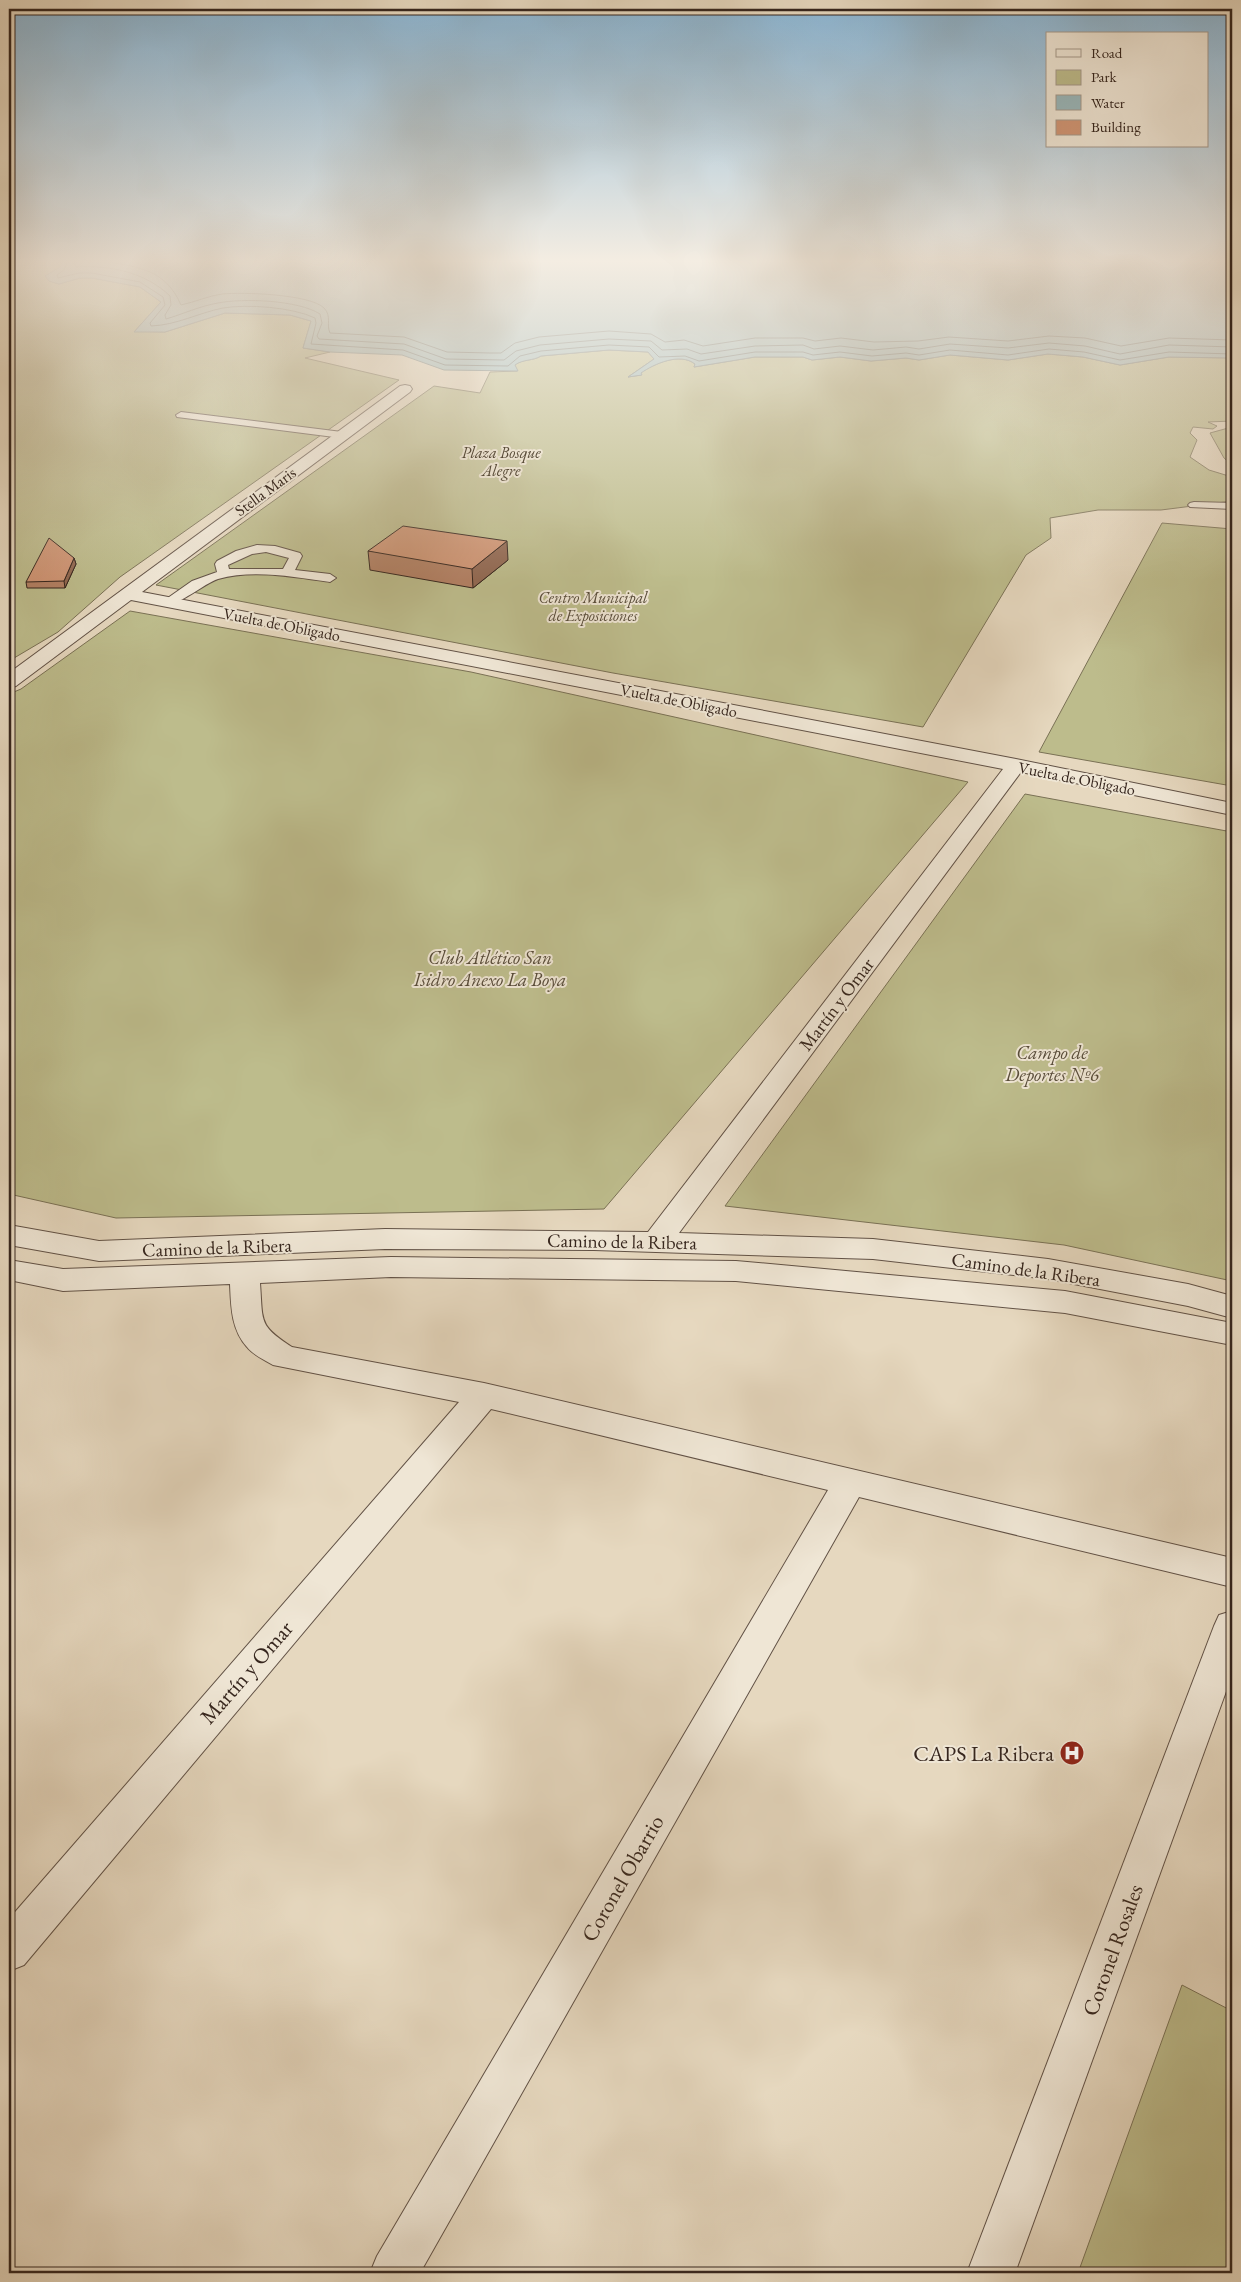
<svg xmlns="http://www.w3.org/2000/svg" width="1241" height="2282" font-family="'EB Garamond',serif">
<rect width="100%" height="100%" fill="#e6d8bf"/>
<filter id="stains"><feTurbulence type="fractalNoise" baseFrequency=".004" numOctaves="4"/><feColorMatrix values="0 0 0 0 .2 0 0 0 0 .09 0 0 0 0 .02 0 0 0 .5 -.17"/></filter>
<radialGradient id="worn" r=".72"><stop offset=".6" stop-color="#630" stop-opacity="0"/><stop offset="1" stop-color="#630" stop-opacity=".3"/></radialGradient>
<g fill="#bdbc8c" stroke="#7a7155">
<polygon points="9,260 64,260 49,281 59,284 80,278 92,278 140,287 161,302 135,331 165,332 225,313 290,315 311,321 303,348 330,352 305,358 399,380 120,577 58,632 9,661"/>
<path d="M609,350L648,352L654,359L628,377L641,375L640,373C654,364 680,352 695,364L694,367L755,357H803L812,360L840,357L871,361L906,358L919,360L950,355L1008,360L1048,354L1083,357L1120,365L1169,357L1232,358V421L1208,422L1217,426L1213,429L1193,427L1190,433L1197,440L1190,457L1209,470L1232,477V501L1161,510H1098L1050,518L1051,538L1026,555L923,727L613,673L156,585L434,386L480,393L490,372L517,371L514,365C523,359 533,361 541,356Z"/>
<polygon points="1232,427 1232,465 1224,458 1210,433"/>
<polygon points="1162,523 1232,529 1232,786 1039,752"/>
<polygon points="130,611 471,672 968,782 604,1209 116,1218 9,1194 9,694 21,689"/>
<polygon points="1025,794 1232,832 1232,1281 1064,1245 725,1206"/>
<polygon points="1182,1985 1232,2011 1232,2273 1078,2273"/>
</g>
<path fill="#9ab8bc" stroke="#727e7d" d="M64,260H1232V358L1169,357L1120,365L1083,357L1048,354L1008,360L950,355L919,360L906,358L871,361L840,357L812,360L803,357H755L694,367L695,364C680,352 654,364 641,373L642,375L628,377L654,359L648,352L609,350L541,356C533,361 523,359 515,365L518,371L444,370L402,355L330,352L303,348L311,321L290,315L225,313L165,332H134L161,302L140,287L92,278H80L59,284L49,281L45,276L60,267Z"/>
<g fill="none" stroke-linecap="round" stroke-linejoin="round">
<g stroke="#686f6d" stroke-width="1">
<path d="M68,260L64,270L57,275L58,278L79,273H92L140,282L163,297L165,305L150,323L151,326C177,325 198,313 223,308C247,304 292,307 315,318L316,323L311,344L403,350L445,365L508,366L520,356L541,351L609,345L649,347L659,357L685,356L699,361L755,352H803L813,355L840,352L872,356L906,353L919,355L950,350L1008,355L1049,349L1084,352L1120,360L1169,352L1232,354"/>
<path d="M74,260L76,267C110,265 145,272 170,296L171,305L165,315L166,319C183,314 200,306 218,303C243,298 298,300 320,314L322,323L317,336L319,339L404,344L446,359L504,360L516,351L540,345L609,339L651,341L662,350L687,349L701,354L755,346L803,345L814,349L840,346L873,350L906,347L919,349L950,344L1008,348L1049,343L1085,346L1120,354L1169,345L1232,347"/>
<path d="M97,260C134,267 164,266 181,305C195,302 208,296 222,294C242,292 310,294 324,308C332,316 326,325 330,333L404,337L447,352L490,353H501L515,343L539,337L609,331L651,334L665,342L684,340L703,346L755,338H803L815,341L841,338L874,342L918,341L949,337L1008,341L1049,336L1085,338L1121,346L1169,338L1232,340"/>
</g>
<defs>
<g id="service">
<polygon points="181,412 342,432 347,435 342,438 177,417 176,415"/>
<polygon points="1194,502 1232,503 1232,509 1190,507 1188,505 1190,503"/>
<path d="M257,545L275,546L300,553L302,556L295,570L330,574L336,578L330,582C295,577 253,569 218,579C203,584 176,608 163,605L162,602L192,581L217,572L215,564L217,561L236,551ZM266,552L289,558L283,569H229L228,565L252,554Z"/>
</g>
<g id="minor">
<polygon points="405,385 410,386 412,389 410,392 142,592 1016,759 1232,803 1232,815 1021,772 679,1233 873,1239 1048,1259 1188,1284 1232,1296 1232,1318 1188,1306 1048,1279 873,1259 594,1250 385,1249 99,1261 9,1245 9,1225 99,1241 385,1229 648,1232 1003,769 131,600 16,686 9,688 9,673 400,386"/>
<path d="M391,1257L736,1261L1065,1291L1232,1323V1345L1065,1313L736,1281L391,1277L260,1283C263,1322 258,1325 292,1347L484,1383L1232,1558V1587L859,1497L420,2273H370L377,2256L828,1490L491,1409L24,1965L9,1971V1919L459,1402L273,1365C265,1360 253,1355 247,1347C231,1329 231,1306 230,1284L63,1291L9,1280V1260L63,1269Z"/>
<polygon points="1232,1611 1232,1675 1015,2273 967,2273 1214,1626 1219,1615"/>
</g>
</defs>
<use href="#service" stroke="#625246" stroke-width="2"/>
<use href="#minor" stroke="#625246" stroke-width="2"/>
<use href="#service" fill="#efe6d5" fill-rule="evenodd"/>
<use href="#minor" fill="#efe6d5" fill-rule="evenodd"/>
</g>
<g fill="#b38165" stroke="#36261e">
<polygon points="368,551 508,560 473,588 370,570"/>
<polygon points="74,558 76,564 65,588 27,588 26,582"/>
</g>
<g fill="#926953" stroke="#36261e">
<polygon points="507,541 508,560 473,588 472,569"/>
<polygon points="74,558 76,564 65,588 64,581"/>
</g>
<g fill="#d09676" stroke="#36261e">
<polygon points="403,526 507,541 472,569 368,551"/>
<polygon points="49,538 74,558 64,581 26,582"/>
</g>
<linearGradient id="sky" x2="0" y2="1"><stop stop-color="#89b6d6"/><stop offset="0.45" stop-color="#f4ede2"/><stop offset="1" stop-color="#f4ede2" stop-opacity="0"/></linearGradient>
<rect width="1241" height="580" fill="url(#sky)"/>
<defs>
<symbol id="hospital-disc" viewBox="-11 -11 22 22"><circle r="9.5" fill="#8f2418" stroke="#efe6d5"/><path d="M-5-5h3v3.5h4V-5h3V5h-3V1.5h-4V5h-3Z" fill="#fff"/></symbol>
</defs>
<g fill-rule="evenodd">
<use href="#hospital-disc" x="1058" y="1739" width="28" height="28"/>
</g>
<g text-anchor="middle" stroke-width="4" stroke-linejoin="round" paint-order="stroke">
<g font-size="16" font-style="italic" fill="#584c3a" stroke="#efe6d5">
<text x="501" y="458">Plaza Bosque<tspan x="501" dy="18">Alegre</tspan></text>
<text x="593" y="603">Centro Municipal<tspan x="593" dy="18">de Exposiciones</tspan></text>
</g>
<g font-size="16" fill="#36261e" stroke="#efe6d5">
<text transform="translate(265 491) rotate(-36)" y="6">Stella Maris</text>
<text transform="translate(282 624) rotate(11)" y="6">Vuelta de Obligado</text>
<text transform="translate(679 700) rotate(11)" y="6">Vuelta de Obligado</text>
<text transform="translate(1077 778) rotate(11)" y="6">Vuelta de Obligado</text>
</g>
<g font-size="19" font-style="italic" fill="#584c3a" stroke="#efe6d5">
<text x="490" y="964">Club Atlético San<tspan x="490" dy="22">Isidro Anexo La Boya</tspan></text>
<text x="1052" y="1059">Campo de<tspan x="1052" dy="22">Deportes Nº6</tspan></text>
</g>
<g font-size="19" fill="#36261e" stroke="#efe6d5">
<text transform="translate(836 1004) rotate(-53)" y="7">Martín y Omar</text>
<text transform="translate(622 1241) rotate(1)" y="7">Camino de la Ribera</text>
<text transform="translate(217 1247) rotate(-2)" y="7">Camino de la Ribera</text>
<text transform="translate(1026 1269) rotate(8)" y="7">Camino de la Ribera</text>
</g>
<g font-size="22" fill="#36261e" stroke="#efe6d5">
<text transform="translate(246 1672) rotate(-49)" y="8">Martín y Omar</text>
<text transform="translate(622 1878) rotate(-60)" y="8">Coronel Obarrio</text>
<text transform="translate(1112 1950) rotate(-70)" y="8">Coronel Rosales</text>
</g>
<g font-size="22" fill="#36261e" stroke="#efe6d5" text-anchor="end">
<text x="1054" y="1761">CAPS La Ribera</text>
</g>
</g>
<rect width="1241" height="2282" fill="none" stroke="#e6d8bf" stroke-width="30"/>
<rect x="10" y="10" width="1221" height="2262" fill="none" stroke="#36261e" stroke-width="2.5"/>
<rect x="15" y="15" width="1211" height="2252" fill="none" stroke="#36261e"/>
<rect x="1046" y="32" width="162" height="115" fill="#efe6d5" stroke="#a5998c"/>
<rect x="1056" y="49" width="25" height="8" fill="#efe6d5" stroke="#a5998c"/>
<text x="1091" y="58" font-size="15" fill="#36261e">Road</text>
<rect x="1056" y="70" width="25" height="15" fill="#bdbc8c" stroke="#a5998c"/>
<text x="1091" y="82" font-size="15" fill="#36261e">Park</text>
<rect x="1056" y="95" width="25" height="15" fill="#9ab8bc" stroke="#a5998c"/>
<text x="1091" y="108" font-size="15" fill="#36261e">Water</text>
<rect x="1056" y="120" width="25" height="15" fill="#d09676" stroke="#a5998c"/>
<text x="1091" y="132" font-size="15" fill="#36261e">Building</text>
<rect width="100%" height="100%" filter="url(#stains)"/>
<rect width="100%" height="100%" fill="url(#worn)"/>
</svg>
